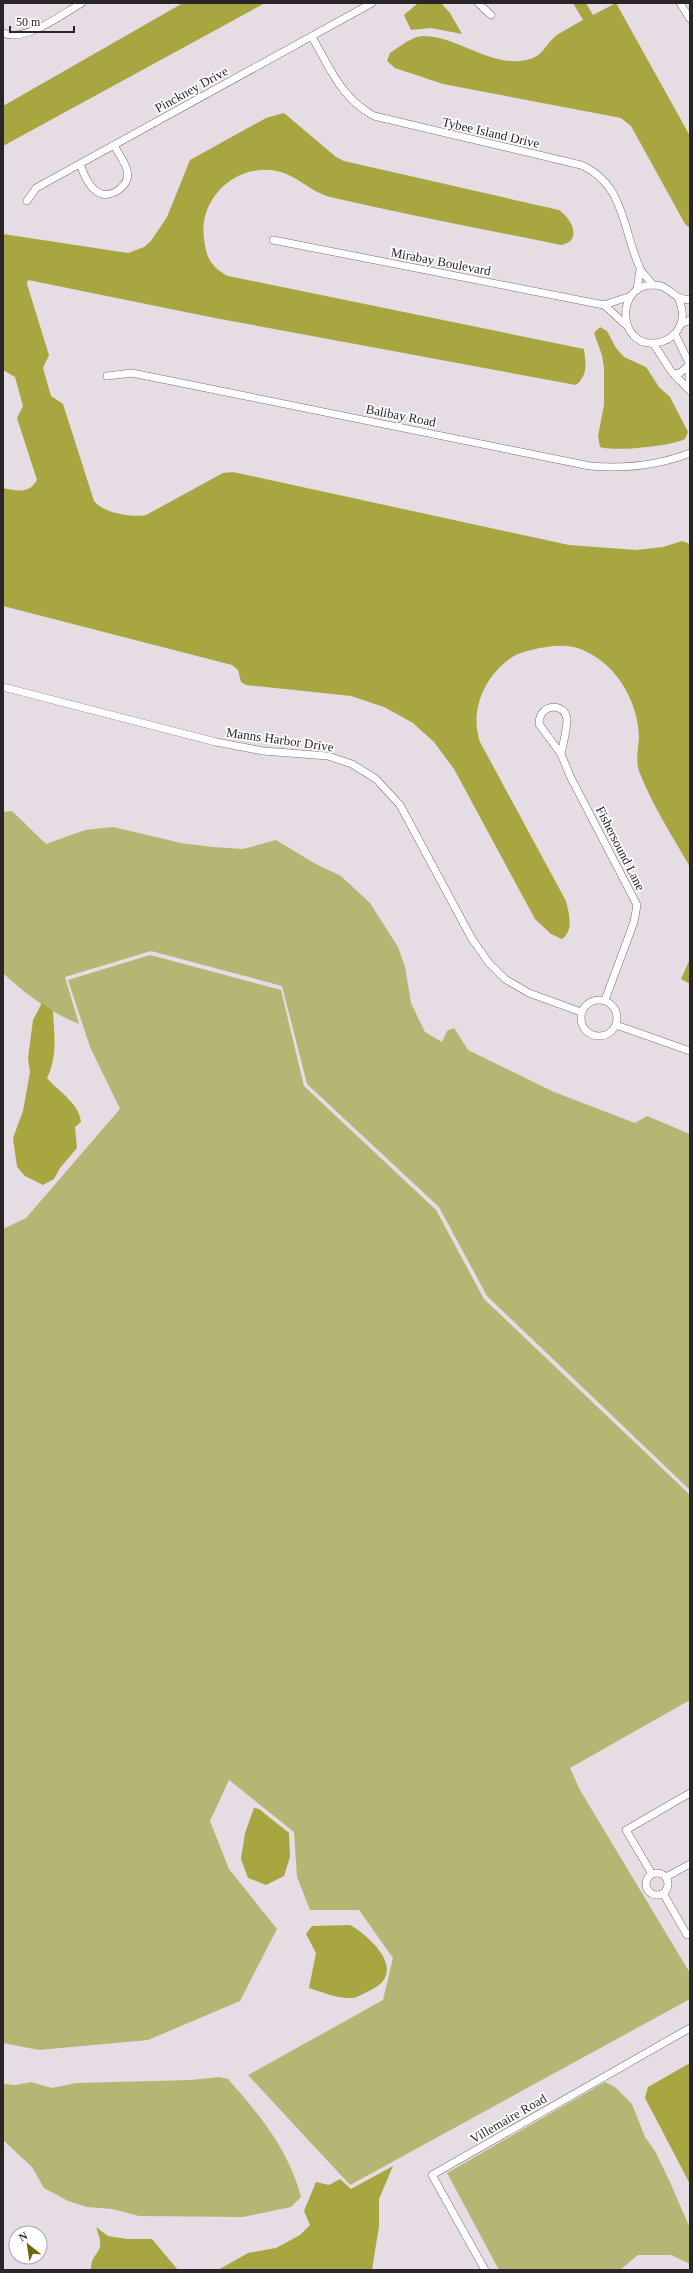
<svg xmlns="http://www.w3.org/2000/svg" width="693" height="2273" font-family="Georgia,serif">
<rect width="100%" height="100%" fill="#e6dce4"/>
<g fill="#b6b674">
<path d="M12,811L46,844L85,830L113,827L181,843L213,847L243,849L276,840L314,863L341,876L370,903L398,947L405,967L411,1003L425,1032L442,1042L447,1031L454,1028L468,1050L554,1092L635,1123L647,1116L690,1134V1490L487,1296L439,1207L307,1084L282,986L151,951L65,977L79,1024C51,1013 25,994 3,973V812Z"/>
<polygon points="150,955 281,990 304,1086 436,1210 484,1299 690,1495 690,1700 570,1768 580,1790 690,1973 690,1999 350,2185 248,2075 383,2000 393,1958 359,1910 310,1910 297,1877 294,1832 229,1780 210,1821 229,1869 277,1929 240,2001 148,2040 39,2050 3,2043 3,1229 26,1218 120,1109 90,1047 68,980"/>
<path d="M219,2077L228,2079C259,2114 289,2150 301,2197L291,2207L243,2217L139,2216L112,2209L87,2207L68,2201L44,2188L32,2167L3,2140V2084L16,2085L31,2082L52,2088L76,2083L191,2080Z"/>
<polygon points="605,2082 615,2087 632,2104 645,2137 655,2151 669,2180 690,2228 690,2264 671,2255 638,2255 620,2270 499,2270 447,2173"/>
</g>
<g fill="#a8a641">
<polygon points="183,3 265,3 3,146 3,106"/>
<polygon points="418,3 441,3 450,13 462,34 431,28 411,30 404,15"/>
<path d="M573,3H586L593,15L616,3L690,136V228L685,224L631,126L621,118L443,84L395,68L387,61L390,53C399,47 413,35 425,36C460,37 494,70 530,59C544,55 546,43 557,35C565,30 574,25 583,20Z"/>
<path d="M284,113L336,157L344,161L559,210C572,219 583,241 561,245C484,229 406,215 330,197C304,190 293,168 261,170C227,172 199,204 204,238C206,258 211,267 228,276L584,349C586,364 588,375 576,385L215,318L28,280L27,284L49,355L43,368L51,396L63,404L94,501C103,513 132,518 146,515L223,473L233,472L569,545L636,550L663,547L682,541L688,543L690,547V867C673,837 651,803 639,771C635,760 639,746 639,735C637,701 618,667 587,652C573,645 560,645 546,647C535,649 523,651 514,656C485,674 469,710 480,742L566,901C569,913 574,931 562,939L551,934L535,919L454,769L434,742L413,723L384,707L351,696L246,685L241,682L238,670L232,665L3,606V488C17,491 29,494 37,480L17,418L23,406L15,377L3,370V234L128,253L144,247L151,241L167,217L190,160L266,118Z"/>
<path d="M600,327L607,331L616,348L624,357L646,367L659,387L670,397L688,432L685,439C672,446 614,452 600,447L598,436L604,405V368L602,355L594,333Z"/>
<polygon points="690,959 690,984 681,979"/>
<path d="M42,1003L53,1011C54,1034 58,1056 47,1078C59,1092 79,1103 81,1122L75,1127L77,1148L60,1168L54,1179L43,1185L25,1176L17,1167L13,1138L23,1111L30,1072L28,1058L33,1020Z"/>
<polygon points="254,1808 259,1809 289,1833 290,1857 284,1876 266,1885 248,1878 241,1859 245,1833"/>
<path d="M350,1925C373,1938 409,1974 369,1991C364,1993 357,1998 352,1998C338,1999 322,1992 309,1988L316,1953L306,1934L312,1926Z"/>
<polygon points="690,2063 690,2184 645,2098 648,2087"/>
<polygon points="393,2166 379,2199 379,2226 372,2270 218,2270 248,2253 276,2248 300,2235 310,2225 304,2211 316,2182 329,2185 340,2179 351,2189"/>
<path d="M96,2227L108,2236L127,2239H152L178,2270H91C91,2248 108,2257 96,2227Z"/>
</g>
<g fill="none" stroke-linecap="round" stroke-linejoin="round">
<defs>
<g id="minor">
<polyline points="478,3 491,15"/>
<polyline points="680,3 690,19"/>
<path d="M3,33C25,43 62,14 82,3"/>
<path d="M312,37C330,68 341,98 374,116L581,165C625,184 622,229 640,268C642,274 649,279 653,285"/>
<path d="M80,164C84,174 89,190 102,194C114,197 131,184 127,170C125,162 118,153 114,145"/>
<polyline points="27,201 36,188 372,3"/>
<polyline points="273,240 604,305 631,296"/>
<polyline points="637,290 640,270"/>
<path d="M678,297C683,309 685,320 677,331C672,338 664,342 656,343C617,348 615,283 654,285C666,285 669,292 678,297C681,299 686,299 690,300"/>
<polyline points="604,305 626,325"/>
<polyline points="681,324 690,320"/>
<polyline points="675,334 689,363 689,389"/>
<polyline points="653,343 671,371 690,391"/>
<polyline points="674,374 680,373 689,365"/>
<path d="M107,376L132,373L590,466C625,469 657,466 690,453"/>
<polyline points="3,687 216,742 263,751 328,756 352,764 376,779 400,805 472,939 489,963 505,979 529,993 581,1012"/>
<path d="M561,754C563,744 567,730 567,719C565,702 539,703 539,724L561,754L570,776L637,905L634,922L605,1000"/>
<circle cx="599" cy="1018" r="18"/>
<polyline points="616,1025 690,1051"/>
<circle cx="657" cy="1884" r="11"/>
<polyline points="652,1874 626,1830 690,1793"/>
<polyline points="666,1877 690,1864"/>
<polyline points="663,1893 687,1935 690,1933"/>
<polyline points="485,2270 432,2175 690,2028"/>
</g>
</defs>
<use href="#minor" stroke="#787077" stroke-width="8"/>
<use href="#minor" stroke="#fff" stroke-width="7"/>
</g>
<g text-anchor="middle" stroke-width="3.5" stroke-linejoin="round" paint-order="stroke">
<g font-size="13" fill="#292528" stroke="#fff">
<text transform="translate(191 89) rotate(-29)" y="5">Pinckney Drive</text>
<text transform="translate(491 132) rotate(13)" y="5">Tybee Island Drive</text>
<text transform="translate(441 261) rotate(11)" y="5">Mirabay Boulevard</text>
<text transform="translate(401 415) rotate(11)" y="5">Balibay Road</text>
<text transform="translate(280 739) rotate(8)" y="5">Manns Harbor Drive</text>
<text transform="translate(621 848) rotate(63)" y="5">Fishersound Lane</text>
<text transform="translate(508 2118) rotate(-30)" y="5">Villemaire Road</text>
</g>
</g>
<rect width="693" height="2273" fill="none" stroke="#292528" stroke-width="8"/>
<g transform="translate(28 2245) rotate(330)"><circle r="19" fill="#ffffff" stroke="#a9a8a9"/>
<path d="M0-3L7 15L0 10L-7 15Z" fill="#6d6b09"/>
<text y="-6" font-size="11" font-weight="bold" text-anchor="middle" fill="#292528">N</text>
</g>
<path d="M10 26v6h64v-6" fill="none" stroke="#292528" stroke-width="2"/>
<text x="16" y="26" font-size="12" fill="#292528" stroke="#ffffff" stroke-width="3" paint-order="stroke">50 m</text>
</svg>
